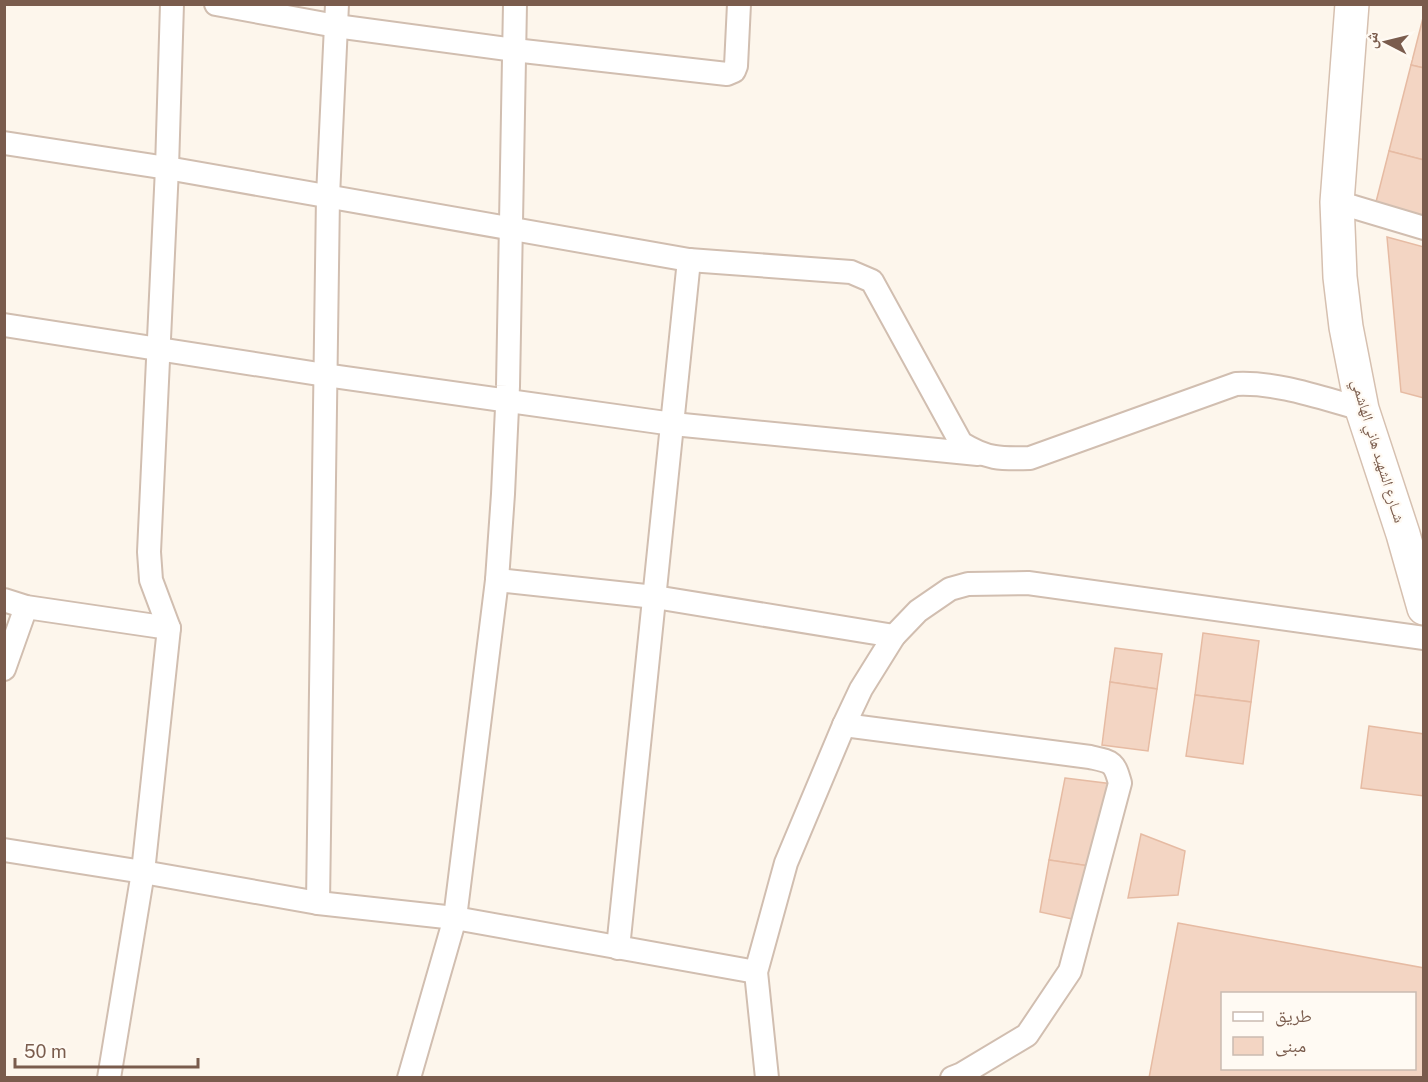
<svg xmlns="http://www.w3.org/2000/svg" width="1428" height="1082" font-family="'Public Sans','Noto Naskh Arabic',sans-serif">
<rect width="100%" height="100%" fill="#fdf6ec"/>
<g fill="#f3d5c3" stroke="#e6bba3" stroke-width="1.5" fill-rule="evenodd">
<polygon points="1424,14 1424,68 1411,65"/>
<polygon points="1411,65 1424,68 1424,160 1389,151"/>
<polygon points="1389,151 1424,160 1424,216 1376,202"/>
<polygon points="1387,237 1424,247 1424,398 1401,392"/>
<polygon points="1203,633 1259,641 1251,702 1195,695"/>
<polygon points="1115,648 1162,654 1157,689 1110,682"/>
<polygon points="1110,682 1157,689 1148,751 1102,745"/>
<polygon points="1195,695 1251,702 1243,764 1186,756"/>
<polygon points="1369,726 1424,734 1424,796 1361,788"/>
<polygon points="1065,778 1121,785 1103,868 1049,860"/>
<polygon points="1141,834 1185,851 1178,895 1128,898"/>
<polygon points="1049,860 1103,868 1091,923 1040,912"/>
<path d="M1178,923L1424,968V1078H1149ZM1222,994H1414V1068H1222Z"/>
</g>
<g fill="none" stroke-linecap="round" stroke-linejoin="round">
<defs>
<g id="street">
<polyline points="216,4 336,26 514,50 727,74 734,71 736,66 739,4"/>
<path d="M4,143L167,168L689,260L851,272L872,281L961,443C987,459 1000,459 1030,458L1236,384C1278,382 1321,398 1362,409"/>
<polyline points="1337,202 1424,228"/>
<polyline points="4,325 325,375 673,424 978,454"/>
<polyline points="497,580 655,597 894,636"/>
<polyline points="4,600 26,607 169,628"/>
<polyline points="4,669 26,607"/>
<path d="M844,725L1090,757C1112,762 1114,761 1120,783L1070,971L1027,1035L962,1074L952,1078"/>
<polyline points="4,850 143,872 318,903 455,918 756,972"/>
<polyline points="318,903 328,196 337,4"/>
<polyline points="618,948 689,260"/>
<polyline points="109,1078 143,872 169,628 151,580 149,552 167,168 172,4"/>
<polyline points="409,1078 455,918 497,580 503,494 508,386 515,4"/>
<polyline points="767,1078 756,972 786,863 844,725 861,689 894,636 918,611 950,589 968,584 1028,583 1424,638"/>
</g>
<polyline id="secondary" points="1352,4 1337,202 1340,277 1346,327 1362,409 1403,534 1424,608"/>
</defs>
<use href="#street" stroke="#d1beb0" stroke-width="26"/>
<use href="#secondary" stroke="#d6c0b0" stroke-width="36"/>
<use href="#street" stroke="#fff" stroke-width="22"/>
<use href="#secondary" stroke="#fff" stroke-width="33"/>
</g>
<g text-anchor="middle" stroke-width="4.5" stroke-linejoin="round" paint-order="stroke">
<g font-size="15" fill="#7a5c4d" stroke="#fffaf3">
<text transform="translate(1378 451) rotate(73)" y="5">شــارع الشهيد هاني الهاشمي</text>
</g>
</g>
<rect width="1428" height="1082" fill="none" stroke="#7a5c4d" stroke-width="12"/>
<rect x="1221" y="992" width="195" height="78" fill="#fffaf3" stroke="#cabbb1" stroke-width="1.5"/>
<rect x="1233" y="1012" width="30" height="9" fill="#ffffff" stroke="#cabbb1" stroke-width="1.5"/>
<text x="1275" y="1022" font-size="18" fill="#7a5c4d">طريق</text>
<rect x="1233" y="1037" width="30" height="18" fill="#f3d5c3" stroke="#cabbb1" stroke-width="1.5"/>
<text x="1275" y="1052" font-size="18" fill="#7a5c4d">مبنى</text>
<g transform="translate(1386 42) rotate(277)" stroke="#fffaf3" stroke-width="4.5" paint-order="stroke">
<path d="M0-4.5L10 22L0 15L-10 22Z" fill="#7a5c4d"/>
<text y="-9" font-size="16" font-weight="bold" text-anchor="middle" fill="#7a5c4d">ش</text>
</g>
<path d="M15 1058v9h183v-9" fill="none" stroke="#7a5c4d" stroke-width="3"/>
<text x="24" y="1058" font-size="18" fill="#7a5c4d" stroke="#fffaf3" stroke-width="4.5" paint-order="stroke">50 m</text>
</svg>
